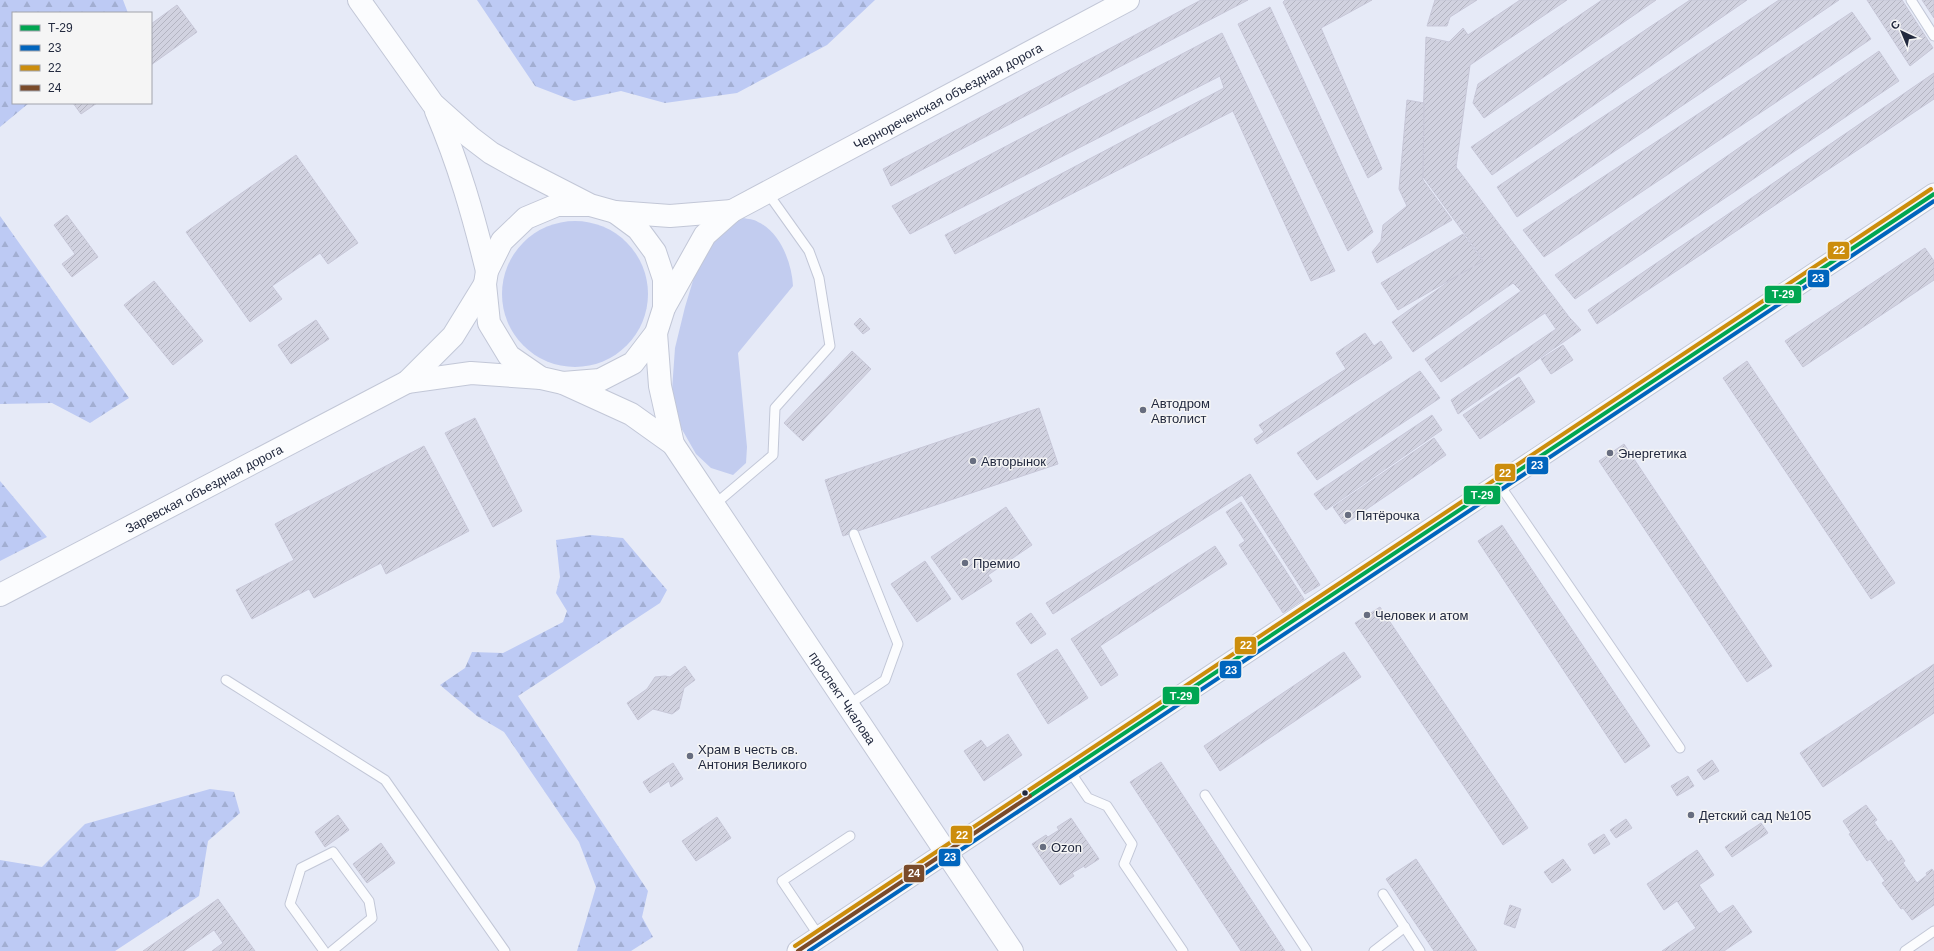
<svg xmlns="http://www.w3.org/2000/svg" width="1934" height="951" font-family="Arial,sans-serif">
<defs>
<pattern id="forest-firs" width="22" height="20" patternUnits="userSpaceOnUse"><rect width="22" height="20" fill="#bdcaf4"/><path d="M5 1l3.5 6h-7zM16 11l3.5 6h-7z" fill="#a2aed2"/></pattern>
<pattern id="building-hatch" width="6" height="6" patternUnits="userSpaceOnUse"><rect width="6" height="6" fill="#d1d2e0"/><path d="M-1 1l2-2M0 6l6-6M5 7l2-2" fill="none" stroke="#b3b4c1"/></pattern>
</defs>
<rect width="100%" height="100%" fill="#e6eaf7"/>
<g fill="#c2ccef">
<path d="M743,218C748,219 754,219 758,222C780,232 792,263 793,286L738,353L747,447L746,463L733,475L711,468L696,454L676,419L672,390L675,348L685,307L695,274L711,237L725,227Z"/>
<circle cx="575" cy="294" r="73"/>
</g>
<g fill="url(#forest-firs)">
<polygon points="0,0 123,0 128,13 13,13 13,103 29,103 0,127"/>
<polygon points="477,0 875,0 827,45 737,93 665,103 621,91 574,101 535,86"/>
<polygon points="0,216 129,398 90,423 52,403 0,404"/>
<polygon points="0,481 47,537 0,561"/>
<polygon points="591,535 623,538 667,590 660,603 518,696 648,891 642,917 653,937 631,951 577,951 596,887 579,842 504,732 477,716 440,685 465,668 472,652 503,653 563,622 567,611 556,593 560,577 556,540"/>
<polygon points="210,789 234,792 240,813 208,841 199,896 115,951 0,951 0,860 42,867 85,824"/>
</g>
<g fill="url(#building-hatch)" stroke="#c7c7d8">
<polygon points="1201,0 1248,0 891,186 883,169"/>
<polygon points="1285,0 1372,0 1321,28 1382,169 1368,178 1283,2"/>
<polygon points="1435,0 1477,0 1450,17 1447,26 1427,26"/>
<polygon points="1520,0 1567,0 1470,65 1456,167 1569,317 1581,330 1458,414 1451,400 1556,329 1545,313 1441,382 1425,359 1521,291 1513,283 1413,352 1392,322 1482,258 1421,174 1426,37 1449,42 1463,28 1468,35"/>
<polygon points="1602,0 1656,0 1484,118 1473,103 1478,84"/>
<polygon points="1690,0 1747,0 1492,175 1471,147"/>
<polygon points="1779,0 1839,0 1517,217 1497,187"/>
<polygon points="1867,0 1902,0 1933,48 1910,66"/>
<polygon points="1922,0 1934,0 1934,18"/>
<polygon points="177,5 197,32 151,65 151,24"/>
<polygon points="1270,7 1373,232 1348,251 1238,24"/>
<polygon points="1852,12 1871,39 1544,257 1523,230"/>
<polygon points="1222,33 1335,271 1311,281 1233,111 955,254 945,235 1224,88 1220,76 910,234 892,206"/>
<polygon points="1879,51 1899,81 1575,299 1555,275"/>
<polygon points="1934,73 1934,99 1597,324 1588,310"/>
<polygon points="1407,100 1424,103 1423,180 1452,220 1377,263 1372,252 1381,241 1383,225 1407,206 1399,189"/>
<polygon points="73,103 97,103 81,114"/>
<polygon points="296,155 358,243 328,264 320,253 272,286 282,299 250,322 186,232"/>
<polygon points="67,215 98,257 72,277 62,264 75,254 54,225"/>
<polygon points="1463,234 1483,261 1398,310 1381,283"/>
<polygon points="1925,248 1934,261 1934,280 1803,367 1785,341"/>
<polygon points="154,281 203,341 173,365 124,305"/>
<polygon points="860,318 870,329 863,334 854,324"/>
<polygon points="316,320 329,339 291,364 278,345"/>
<polygon points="1365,333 1374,346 1381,341 1392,358 1257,444 1254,439 1264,432 1259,425 1346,369 1336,353"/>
<polygon points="1563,345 1573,360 1551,374 1541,359"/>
<polygon points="852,351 871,369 803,441 784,423"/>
<polygon points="1747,361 1895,583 1871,599 1723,378"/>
<polygon points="1420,371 1440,398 1317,480 1297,453"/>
<polygon points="1519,377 1535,402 1480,439 1463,415"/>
<polygon points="1039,408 1058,464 843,536 825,480"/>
<polygon points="1432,415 1442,430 1326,510 1314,494"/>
<polygon points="475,418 522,511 493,527 445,433"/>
<polygon points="1434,438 1446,455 1345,524 1333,507"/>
<polygon points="1624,444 1772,666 1747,682 1599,461"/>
<polygon points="424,446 469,531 386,574 381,563 314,598 309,589 252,619 236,590 294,560 275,524"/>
<polygon points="1250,474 1320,585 1305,594 1242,495 1053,614 1046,603"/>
<polygon points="1241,502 1304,599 1283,613 1239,545 1245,541 1226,512"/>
<polygon points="1006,507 1032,545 988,575 992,581 962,600 931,557"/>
<polygon points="1502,525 1650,746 1625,763 1478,541"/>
<polygon points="1215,546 1227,564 1100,646 1118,675 1101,686 1071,639"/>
<polygon points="925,561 951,599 917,622 891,584"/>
<polygon points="1380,607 1528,828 1503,845 1355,623"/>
<polygon points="1031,613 1046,634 1031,644 1016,623"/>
<polygon points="1057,649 1088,698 1048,724 1017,674"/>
<polygon points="1344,652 1361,677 1220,771 1204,746"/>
<polygon points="1934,664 1934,713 1823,787 1800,753"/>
<polygon points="685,666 695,680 684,688 679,709 672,714 653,709 638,720 627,703 647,689 655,677 665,676 670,677"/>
<polygon points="1008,734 1022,755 984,781 964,751 981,740 987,748"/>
<polygon points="1712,760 1719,771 1704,780 1697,770"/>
<polygon points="1161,762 1285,951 1241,951 1130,782"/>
<polygon points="673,763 683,779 671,787 669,781 650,793 643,782"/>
<polygon points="1688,776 1694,786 1677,796 1671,786"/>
<polygon points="1866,805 1877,820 1874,822 1888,842 1891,840 1905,861 1903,863 1917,883 1927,875 1926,873 1932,869 1934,872 1934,905 1912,920 1903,908 1901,909 1882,883 1885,881 1870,859 1867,861 1849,834 1851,833 1843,821"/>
<polygon points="338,815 349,830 325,847 315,832"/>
<polygon points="717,817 731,838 696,861 682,841"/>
<polygon points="1071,818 1099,859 1085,868 1084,866 1072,873 1074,876 1060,885 1032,844 1046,835 1048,837 1059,830 1057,827"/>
<polygon points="1626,819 1632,828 1616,838 1610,830"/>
<polygon points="1761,823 1768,833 1732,857 1725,847"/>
<polygon points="1604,834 1610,844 1594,854 1588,844"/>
<polygon points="381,843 395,863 367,883 353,864"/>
<polygon points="1697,850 1714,875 1699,885 1719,914 1733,905 1752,932 1724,951 1662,951 1696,928 1677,901 1664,910 1647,884"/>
<polygon points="1416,859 1477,951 1434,951 1386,879"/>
<polygon points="1563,859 1571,870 1552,883 1544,872"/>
<polygon points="218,899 255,951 212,951 223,943 214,930 184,951 143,951"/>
<polygon points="1510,905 1521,909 1515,928 1504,924"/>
</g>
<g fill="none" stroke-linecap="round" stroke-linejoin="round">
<defs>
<g id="service">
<polyline points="1911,0 1934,36"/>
<polyline points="1499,484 1680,748"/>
<polyline points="714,505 773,455 775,408 830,346 819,278 809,251 767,192"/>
<polyline points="226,680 385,780 505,951"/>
<polyline points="848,705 885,680 898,644 854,534"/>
<polyline points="1069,770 1088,798 1107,806 1132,844 1124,864 1183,951"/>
<polyline points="1205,795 1307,951"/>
<polyline points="1383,894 1420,951"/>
<polyline points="819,936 782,881 850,836"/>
<polyline points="324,951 290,904 301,868 333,852 369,901 372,918 332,951"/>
<polyline points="1374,951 1405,927"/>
<polyline points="1905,951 1934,931"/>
</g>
<polyline id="tertiary" points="798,951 1934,194"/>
<g id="secondary">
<polyline points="359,0 433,104 470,137 491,153 518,168 590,205 615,212 638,229 655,252 664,279 664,308 656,333 633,363 600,380 563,383"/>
<path d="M436,111C459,165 473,214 487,271"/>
<polyline points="587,205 557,205 526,218 502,241 487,271 485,284 489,323 509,356 541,378 563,383 631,414 673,444"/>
<polyline points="615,212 670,216 732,211"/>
<path id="s1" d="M665,306L705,235L732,211L1128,0"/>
<path id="s2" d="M656,333L660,386L673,444L1012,951"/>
<polyline points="407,382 471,373 541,378"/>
<path id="s3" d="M0,595L407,382L453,336L485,284"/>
</g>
</defs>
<use href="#service" stroke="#c2c7d7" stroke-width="11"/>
<use href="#tertiary" stroke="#c2c7d7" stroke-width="23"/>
<use href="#secondary" stroke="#c2c7d7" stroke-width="24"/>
<use href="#service" stroke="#fbfcfe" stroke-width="9"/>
<use href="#tertiary" stroke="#fbfcfe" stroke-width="21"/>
<use href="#secondary" stroke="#fbfcfe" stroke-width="22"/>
<defs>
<polyline id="bus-1" points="1030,796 1934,194"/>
<polyline id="bus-2" points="809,951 1934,201"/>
<polyline id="bus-3" points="795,946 1931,189"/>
<polyline id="bus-4" points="798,951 1030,796"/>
</defs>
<use href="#bus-1" stroke="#f5f5f5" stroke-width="7"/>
<use href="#bus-2" stroke="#f5f5f5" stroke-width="7"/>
<use href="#bus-3" stroke="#f5f5f5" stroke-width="7"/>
<use href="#bus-4" stroke="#f5f5f5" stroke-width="7"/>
<use href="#bus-1" stroke="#00a651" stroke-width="4"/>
<use href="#bus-2" stroke="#0065bd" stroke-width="4"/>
<use href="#bus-3" stroke="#cc8d0c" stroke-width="4"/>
<use href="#bus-4" stroke="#7a4b2a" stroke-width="4"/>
</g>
<g fill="#676d7f" stroke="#f5f5f5" stroke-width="1.5">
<circle cx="1143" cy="410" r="4"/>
<circle cx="1610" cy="453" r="4"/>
<circle cx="973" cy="461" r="4"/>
<circle cx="1348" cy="515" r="4"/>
<circle cx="965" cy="563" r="4"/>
<circle cx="1367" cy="615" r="4"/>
<circle cx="690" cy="756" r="4"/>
<circle cx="1691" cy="815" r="4"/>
<circle cx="1043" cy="847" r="4"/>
</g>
<circle fill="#22293e" stroke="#f5f5f5" stroke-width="1.5" cx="1025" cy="793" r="3.5"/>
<g text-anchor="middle" stroke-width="3" stroke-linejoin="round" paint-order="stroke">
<g font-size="13" fill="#22293e" stroke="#f5f5f5">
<text dy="5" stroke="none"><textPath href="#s1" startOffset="362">Чернореченская объездная дорога</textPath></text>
<text dy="5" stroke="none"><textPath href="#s3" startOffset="230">Заревская объездная дорога</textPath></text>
<text dy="5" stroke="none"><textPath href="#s2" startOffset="418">проспект Чкалова</textPath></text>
</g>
<g font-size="13" fill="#22293e" stroke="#f5f5f5" text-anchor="start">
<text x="1151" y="408">Автодром<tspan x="1151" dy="15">Автолист</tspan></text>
<text x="1618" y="458">Энергетика</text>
<text x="981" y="466">Авторынок</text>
<text x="1356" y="520">Пятёрочка</text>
<text x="973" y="568">Премио</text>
<text x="1375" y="620">Человек и атом</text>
<text x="698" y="754">Храм в честь св.<tspan x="698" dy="15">Антония Великого</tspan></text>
<text x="1699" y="820">Детский сад №105</text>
<text x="1051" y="852">Ozon</text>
</g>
</g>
<g stroke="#f5f5f5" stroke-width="1.5">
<rect x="1827" y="241" width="23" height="19" rx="4" fill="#cc8d0c"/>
<rect x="1807" y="269" width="23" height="19" rx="4" fill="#0065bd"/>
<rect x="1764" y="285" width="38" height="19" rx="4" fill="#00a651"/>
<rect x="1526" y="456" width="23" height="19" rx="4" fill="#0065bd"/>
<rect x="1494" y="463" width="22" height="19" rx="4" fill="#cc8d0c"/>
<rect x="1463" y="485" width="38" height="20" rx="4" fill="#00a651"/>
<rect x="1234" y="636" width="23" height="19" rx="4" fill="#cc8d0c"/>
<rect x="1219" y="660" width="23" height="19" rx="4" fill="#0065bd"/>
<rect x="1162" y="686" width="38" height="19" rx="4" fill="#00a651"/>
<rect x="950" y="825" width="23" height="19" rx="4" fill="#cc8d0c"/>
<rect x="938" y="848" width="23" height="19" rx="4" fill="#0065bd"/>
<rect x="903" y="864" width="22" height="19" rx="4" fill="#7a4b2a"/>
</g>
<g font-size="11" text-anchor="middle" font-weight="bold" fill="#fff">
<text x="1839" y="254">22</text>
<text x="1818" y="282">23</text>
<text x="1783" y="298">Т-29</text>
<text x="1537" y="469">23</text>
<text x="1505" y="477">22</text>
<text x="1482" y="499">Т-29</text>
<text x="1246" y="649">22</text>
<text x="1231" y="674">23</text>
<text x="1181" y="700">Т-29</text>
<text x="962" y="839">22</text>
<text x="950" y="861">23</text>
<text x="914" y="877">24</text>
</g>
<rect x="12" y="12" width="140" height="92" fill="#f5f5f5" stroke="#a1a3ac"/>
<rect x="20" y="25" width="20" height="6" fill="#00a651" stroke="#a1a3ac"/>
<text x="48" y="32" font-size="12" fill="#22293e">Т-29</text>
<rect x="20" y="45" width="20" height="6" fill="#0065bd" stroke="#a1a3ac"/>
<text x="48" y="52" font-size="12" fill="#22293e">23</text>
<rect x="20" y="65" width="20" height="6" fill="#cc8d0c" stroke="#a1a3ac"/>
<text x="48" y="72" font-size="12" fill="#22293e">22</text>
<rect x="20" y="85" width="20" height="6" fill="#7a4b2a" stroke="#a1a3ac"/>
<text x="48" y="92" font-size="12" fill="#22293e">24</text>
<g transform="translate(1902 32) rotate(316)" stroke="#f5f5f5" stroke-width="3" paint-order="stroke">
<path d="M0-3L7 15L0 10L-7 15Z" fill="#22293e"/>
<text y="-6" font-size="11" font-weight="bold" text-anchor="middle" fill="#22293e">С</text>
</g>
</svg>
